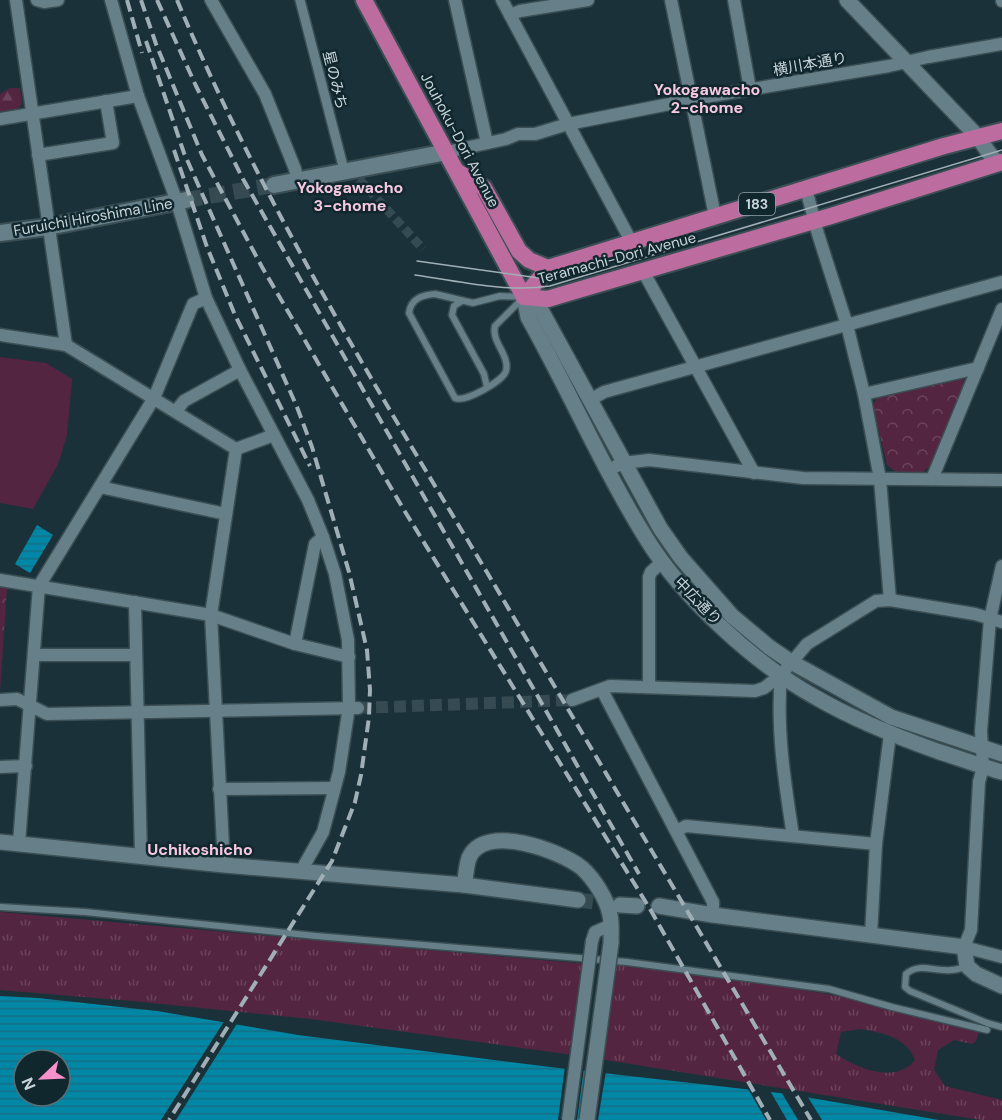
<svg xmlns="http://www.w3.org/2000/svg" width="1002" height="1120" font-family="'DM Sans','Noto Sans JP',sans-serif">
<defs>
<pattern id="grass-tufts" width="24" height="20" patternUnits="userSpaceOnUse" patternTransform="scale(1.5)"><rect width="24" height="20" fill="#542540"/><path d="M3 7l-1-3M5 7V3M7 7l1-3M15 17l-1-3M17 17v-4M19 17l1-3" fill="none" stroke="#6b445b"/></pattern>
<pattern id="forest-firs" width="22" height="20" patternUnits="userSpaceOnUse" patternTransform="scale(1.5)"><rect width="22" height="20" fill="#542540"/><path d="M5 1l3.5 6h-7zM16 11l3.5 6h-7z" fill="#6b445b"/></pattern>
<pattern id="park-crowns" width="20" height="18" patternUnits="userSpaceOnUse" patternTransform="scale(1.5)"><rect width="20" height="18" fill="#542540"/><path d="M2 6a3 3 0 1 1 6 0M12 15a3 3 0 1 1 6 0" fill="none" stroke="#6b445b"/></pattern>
<pattern id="water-rules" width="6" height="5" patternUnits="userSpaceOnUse" patternTransform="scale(1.5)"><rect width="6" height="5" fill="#0187a6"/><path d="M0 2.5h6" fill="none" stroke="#166e83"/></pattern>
</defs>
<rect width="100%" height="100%" fill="#1b3139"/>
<g fill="url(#grass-tufts)" fill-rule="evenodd">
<polygon points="0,912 586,964 573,1055 311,1019 132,1001 0,990"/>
<path d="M608,964C733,979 859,992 979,1032L976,1041L972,1044L954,1040L938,1050L934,1070L945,1086L1002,1100V1120H981L599,1059ZM860,1029C881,1032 907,1037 915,1060C895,1085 857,1068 836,1054L841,1032Z"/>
</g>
<polygon fill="url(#forest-firs)" points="10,88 20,88 22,104 18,109 0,112 0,94"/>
<g fill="url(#park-crowns)">
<polygon points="963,379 966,382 930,466 923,472 896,472 887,465 873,407 877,396"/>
<polygon points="0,587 7,587 0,692"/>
</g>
<polygon fill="#542540" points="0,357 46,363 72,379 67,435 58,464 33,509 0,503"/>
<g fill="url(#water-rules)" fill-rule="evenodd">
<polygon points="37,525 53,535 30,573 15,564"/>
<path d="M0,996L38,998L157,1011L298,1035L550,1067L788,1094L939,1120H0ZM24,1060H60V1096H24Z"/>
</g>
<g fill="#1b3139">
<polygon points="225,1020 238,1022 176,1120 161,1120"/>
<polygon points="565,1066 584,1068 577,1120 558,1120"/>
<polygon points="588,1069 606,1071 598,1120 580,1120"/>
<polygon points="747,1087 769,1089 787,1120 766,1120"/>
<polygon points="780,1090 806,1094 822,1120 798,1120"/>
</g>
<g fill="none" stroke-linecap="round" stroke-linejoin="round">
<polyline stroke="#354a51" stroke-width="9" stroke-dasharray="9 4.5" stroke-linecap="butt" points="359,179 423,249"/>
<polyline stroke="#354a51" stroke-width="12" stroke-dasharray="12 6" stroke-linecap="butt" points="358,708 572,700"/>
<polyline stroke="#354a51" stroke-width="15" stroke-dasharray="15 8" stroke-linecap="butt" points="578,900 617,905"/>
<polyline stroke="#354a51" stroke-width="16" stroke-dasharray="16 8" stroke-linecap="butt" points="186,200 274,185"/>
<defs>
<g id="service">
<path d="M435,294L473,303L500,296L524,297L495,326C491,342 510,355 506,371C503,381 465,403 455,398L409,313C411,298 423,295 435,294Z"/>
<polyline points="462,301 454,306 452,315 484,374 487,387"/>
<polyline points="0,907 85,912 316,936 627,962 829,989 892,1007 987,1030"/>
<path d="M967,966C962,968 956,970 951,970C935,972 920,962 906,974L905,987L910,991L987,1023L1002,1027"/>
</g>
<polyline id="pedestrian" points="300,0 343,166"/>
<g id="minor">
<polyline points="16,0 66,345"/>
<polyline points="37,0 44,2 58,0"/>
<polyline points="111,0 138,96 177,202 206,298 240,370 308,500 323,537 335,574 348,640 349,707 339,772 323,832 301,871"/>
<polyline points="211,0 265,94 295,169 298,181"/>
<polyline points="455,0 487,143"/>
<polyline points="502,0 631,241"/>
<polyline points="671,0 715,216"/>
<polyline points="734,0 750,89"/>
<polyline points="1002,0 1002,1"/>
<polyline points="510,15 520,11 588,0"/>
<polyline points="0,119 138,96"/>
<polyline points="447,152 506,139 518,134 535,134 568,124 705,97 889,66 928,57 1002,44"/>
<polyline points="38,155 113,143 106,101"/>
<polyline points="806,189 818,234 847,325 864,394 880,479 890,600"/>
<polyline points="643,271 754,473"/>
<polyline points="0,335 66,345 236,449 274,435"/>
<polyline points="864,394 978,368"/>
<polyline points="590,400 604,392 1002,282"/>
<polyline points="176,411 184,401 240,370"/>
<polyline points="608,470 623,463 649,460 803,478 1002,480"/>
<polyline points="932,479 1002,309"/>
<polyline points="100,487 226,514"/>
<polyline points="1002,566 990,619 981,731 983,767 979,782 971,930 964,947 1002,957"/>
<polyline points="0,580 211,615 295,644 349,657"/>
<polyline points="135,602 141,856"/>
<polyline points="295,644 315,544 323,537"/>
<polyline points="34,655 135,655"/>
<path d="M781,675C776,729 785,784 793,836"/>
<polyline points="649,687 649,577 651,572 662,562"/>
<polyline points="602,690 713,902 713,915"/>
<polyline points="0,700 17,699 47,714 358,708"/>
<polyline points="572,700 610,686 755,691 764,688 781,675 807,644 876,601 890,600 975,614 1002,622"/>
<polyline points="0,767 26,766"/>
<polyline points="219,789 334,788"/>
<polyline points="676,831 686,826 876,844"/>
<polyline points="19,843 39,586 154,398 193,304 206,298"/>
<polyline points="224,865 211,615 236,449"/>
<polyline points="871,935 876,844 890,734"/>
<polyline points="592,941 595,932 611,925"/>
</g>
<g id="tertiary">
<polyline points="847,0 977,136 997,164"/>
<path d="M524,297L528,317C569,390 602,467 646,538C683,598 755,664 817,698C855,720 895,736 937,751C959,758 980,766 1002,772"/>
<polyline points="524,297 541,310 660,528 681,558 732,616 769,647 791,662 891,717 1002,754"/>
<polyline points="0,842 224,865 464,885 578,900"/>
<path d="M464,885C466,877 466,866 469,858C484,822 561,851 582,868C594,879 607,899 610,915C612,924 611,934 611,943"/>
<polyline points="620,905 637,906"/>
<polyline points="659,906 713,915 964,947 967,966 976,974 1002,986"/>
</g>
<g id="secondary">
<polyline points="274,185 447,152"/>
<polyline points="0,233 48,227 186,200"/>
</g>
<g id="trunk">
<polyline points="364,0 524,297"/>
<polyline points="458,172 484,188 519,251 529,260 548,268"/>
<polyline points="524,297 548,268 944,146 1002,131"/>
<polyline points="524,297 548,299 561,295 831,216 1002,162"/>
</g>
</defs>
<use href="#service" stroke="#3a4e54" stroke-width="9"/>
<use href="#pedestrian" stroke="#3a4e54" stroke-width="12"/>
<use href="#minor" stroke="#3a4e54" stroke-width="15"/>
<use href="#tertiary" stroke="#3a4e54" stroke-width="18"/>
<use href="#secondary" stroke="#3a4e54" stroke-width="20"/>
<use href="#trunk" stroke="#3a4e54" stroke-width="20"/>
<use href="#service" stroke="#677f88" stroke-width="6"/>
<use href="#pedestrian" stroke="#677f88" stroke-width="9"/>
<use href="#minor" stroke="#677f88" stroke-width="12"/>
<use href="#tertiary" stroke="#677f88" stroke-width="15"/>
<use href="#secondary" stroke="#677f88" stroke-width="16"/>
<use href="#trunk" stroke="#bc6c9f" stroke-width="16"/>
<g stroke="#a0afb5" stroke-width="1.5">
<polyline points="417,261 539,278 554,278"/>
<path d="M415,275C459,281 506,293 550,286L1002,150"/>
</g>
<g stroke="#a0afb5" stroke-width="4" stroke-dasharray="12 6" stroke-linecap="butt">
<polyline points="127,0 142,53"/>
<polyline points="141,0 156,44 202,155 262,267 404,510 650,909 770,1120"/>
<polyline points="157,0 196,86 243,179 639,874"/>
<path d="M177,0C261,200 376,388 488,574C596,756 703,938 811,1120"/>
<polyline points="146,41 184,153 297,407 312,447 349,572 367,650 370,690 369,717 361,775 355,802 332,861 169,1120"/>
<polyline points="174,150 207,247 235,315 310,466"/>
</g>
<defs>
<polyline id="minor-bridge" points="568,1120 592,941"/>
<polyline id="tertiary-bridge" points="587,1120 611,943"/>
</defs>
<use href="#minor-bridge" stroke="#3a4e54" stroke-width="15" stroke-linecap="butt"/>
<use href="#tertiary-bridge" stroke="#3a4e54" stroke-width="18" stroke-linecap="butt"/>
<use href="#minor-bridge" stroke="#677f88" stroke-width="12"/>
<use href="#tertiary-bridge" stroke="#677f88" stroke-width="15"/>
</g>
<g text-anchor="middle" stroke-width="5" stroke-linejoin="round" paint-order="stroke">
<rect fill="#11272e" stroke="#91a1a6" stroke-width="1.5" x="739" y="193" width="36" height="22" rx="4.5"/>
<g font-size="14" font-weight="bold" fill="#c8d5da">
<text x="757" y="209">183</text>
</g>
<g font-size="15" fill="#c8d5da" stroke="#11272e">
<text transform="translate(810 64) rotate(-10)" y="5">横川本通り</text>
<text transform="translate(335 80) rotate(76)" y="5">星のみち</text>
<text transform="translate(460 140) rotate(62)" y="5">Jouhoku-Dori Avenue</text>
<text transform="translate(93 217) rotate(-10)" y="5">Furuichi Hiroshima Line</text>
<text transform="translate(617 258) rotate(-15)" y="5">Teramachi-Dori Avenue</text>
<text transform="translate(698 601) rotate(46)" y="5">中広通り</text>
</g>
<g font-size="16" font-weight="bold" fill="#f7c9e1" stroke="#11272e">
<text x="707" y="95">Yokogawacho<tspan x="707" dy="18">2-chome</tspan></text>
<text x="350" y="193">Yokogawacho<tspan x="350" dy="18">3-chome</tspan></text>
<text x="200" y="855">Uchikoshicho</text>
</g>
</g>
<g transform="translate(42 1078) rotate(247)"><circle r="28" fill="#11272e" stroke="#5a6d73" stroke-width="1.5"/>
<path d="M0-4.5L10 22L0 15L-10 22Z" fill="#f890cb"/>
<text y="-9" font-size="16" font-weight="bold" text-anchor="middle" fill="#c8d5da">N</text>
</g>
</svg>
